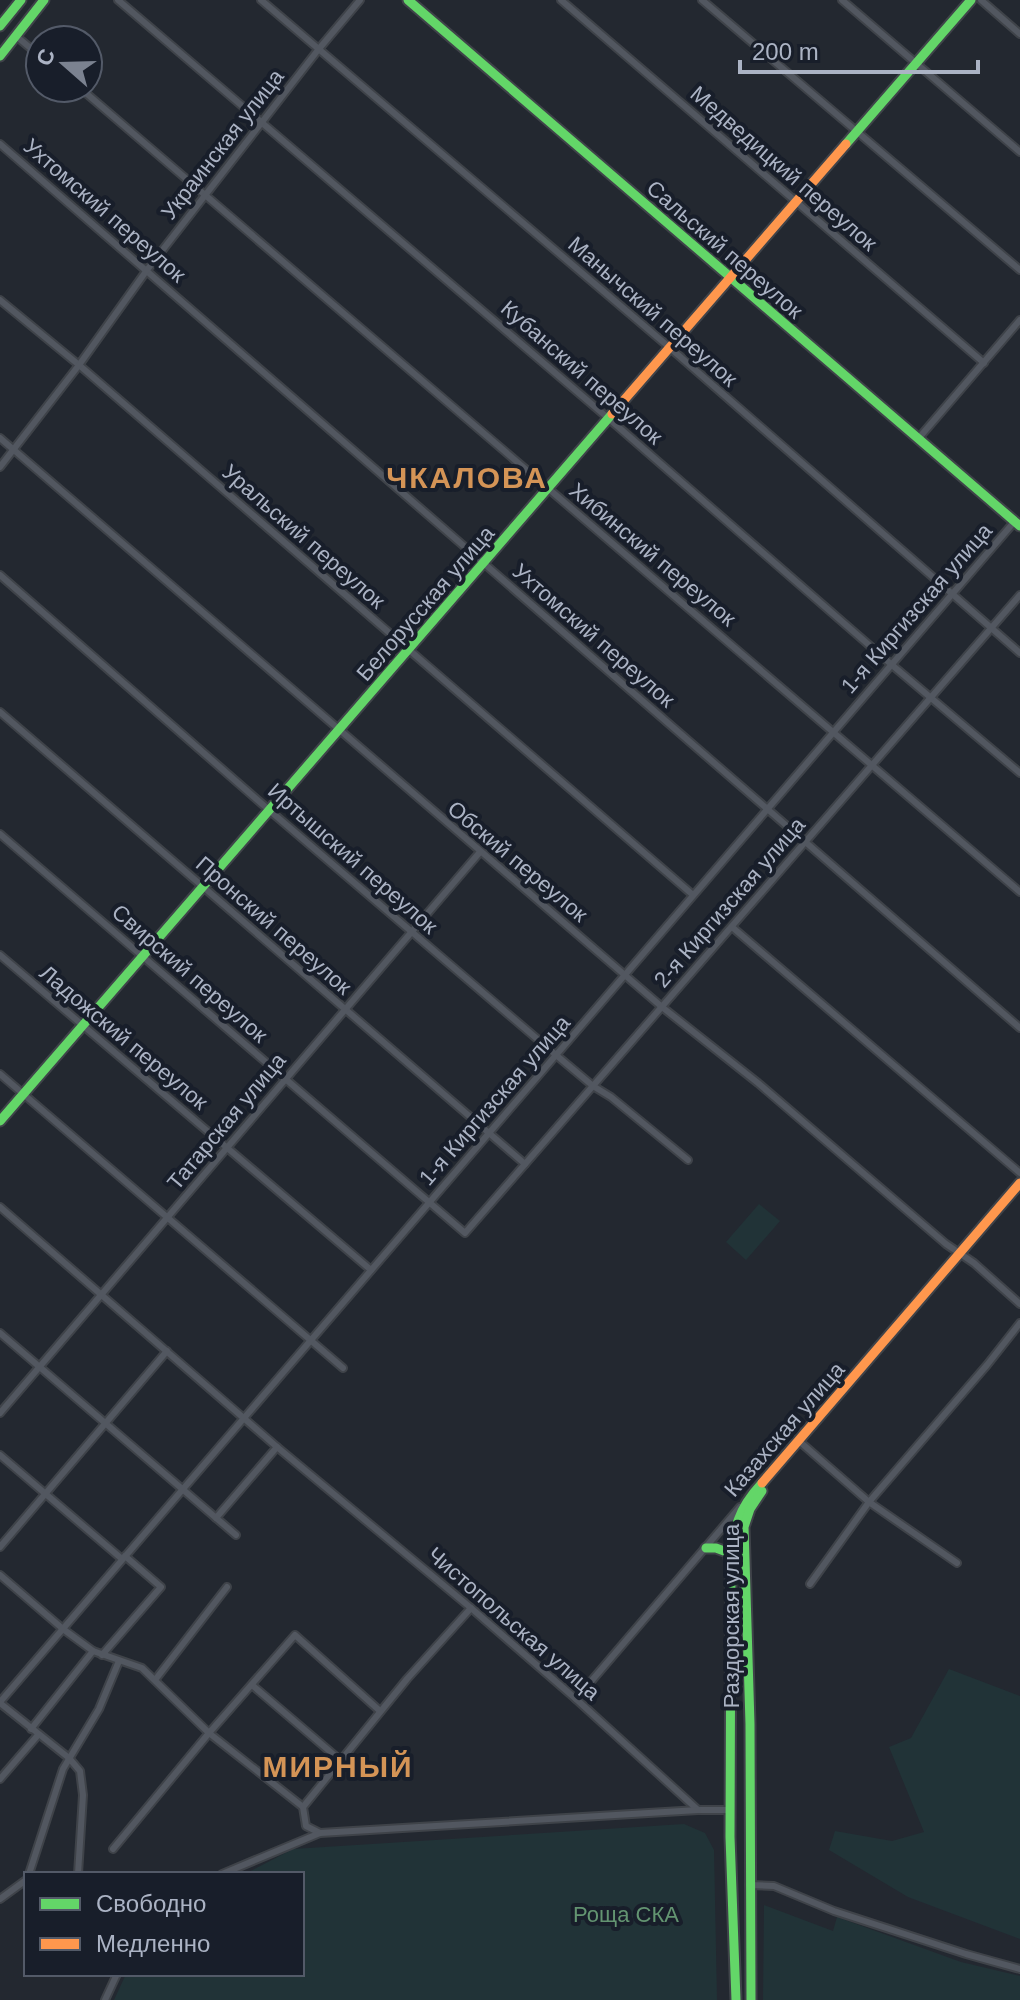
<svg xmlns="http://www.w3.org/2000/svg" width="1020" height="2000" font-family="Arial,sans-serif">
<rect width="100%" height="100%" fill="#232830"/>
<g fill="#213337">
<polygon points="759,1204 780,1221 746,1260 726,1242"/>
<polygon points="949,1669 1020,1696 1020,1939 908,1897 829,1850 835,1831 892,1841 924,1832 889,1747 911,1738"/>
<polygon points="684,1824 705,1833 714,1850 717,2000 114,2000 126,1974 302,1974 302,1874 245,1874 293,1849"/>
<polygon points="764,1905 833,1931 837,1917 961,1962 1020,1976 1020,2000 763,2000"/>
</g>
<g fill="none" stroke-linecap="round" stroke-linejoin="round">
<defs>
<g id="street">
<polyline points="118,0 608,418 892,665 1020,773"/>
<polyline points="261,0 669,347 1020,653"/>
<polyline points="561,0 984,363"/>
<polyline points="702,0 1020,270"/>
<polyline points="842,0 1020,152"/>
<polyline points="981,0 1020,34"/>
<polyline points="16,36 40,56"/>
<polyline points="80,88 1020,892"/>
<polyline points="0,144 1020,1028"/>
<polyline points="0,300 79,365 693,895"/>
<polyline points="0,438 662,1007 758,1083 946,1244 974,1263 1020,1304"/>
<polyline points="918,439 1020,320"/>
<polyline points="0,467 79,365 147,270 318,50 360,0"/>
<polyline points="0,575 269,810 556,1055 593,1086 611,1097 688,1160"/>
<polyline points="0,712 525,1164"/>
<polyline points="0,834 465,1233 1020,595"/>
<polyline points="732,927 1020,1173"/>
<polyline points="0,955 371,1270"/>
<polyline points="0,1074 343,1368"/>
<polyline points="0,1207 277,1447 471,1608 576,1699 698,1810 730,1810"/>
<polyline points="0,1333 236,1535"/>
<polyline points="0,1413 480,852"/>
<polyline points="799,1441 869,1502 957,1563"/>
<polyline points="0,1455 122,1559"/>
<polyline points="216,1518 277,1447"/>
<polyline points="0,1547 167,1351"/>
<polyline points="0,1575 63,1629 93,1651 142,1668 209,1733 303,1807"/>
<polyline points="810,1584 869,1502 987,1365 1020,1323"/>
<polyline points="102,1655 161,1587 125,1556"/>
<polyline points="155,1680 227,1587"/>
<polyline points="252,1685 340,1760"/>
<polyline points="576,1699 740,1507"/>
<polyline points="0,1702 1015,521"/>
<polyline points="0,1703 69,1758 80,1771 83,1795 78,1874"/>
<polyline points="31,1729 93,1651"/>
<polyline points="0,1779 38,1735"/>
<polyline points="320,1833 306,1826 303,1807 407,1679 471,1608"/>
<polyline points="113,1849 209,1733 295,1635 380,1711"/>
<polyline points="29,1874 63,1769 99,1709 119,1661"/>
<polyline points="222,1874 320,1833 698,1810"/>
<polyline points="749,1885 774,1886 834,1911 966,1954 1020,1969"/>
<polyline points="0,1899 26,1880"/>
<polyline points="105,2000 117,1974"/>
</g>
<g id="fast">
<polyline points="408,0 1020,526"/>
<polyline points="0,26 21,0"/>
<polyline points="0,56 44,0"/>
<polyline points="846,144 971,0"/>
<polyline points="0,1121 612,414"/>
<polyline points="706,1548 716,1548 732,1554 729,1558"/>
<path d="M736,2000L730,1837L731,1565C733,1529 737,1510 762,1483"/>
<polyline points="751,2000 750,1724 744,1527 750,1509 762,1491"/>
</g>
<g id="slow">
<polyline points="612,414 846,144"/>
<polyline points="762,1483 1020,1183"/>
</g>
</defs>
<use href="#street" stroke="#3f4349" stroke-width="10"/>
<use href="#fast" stroke="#3f4349" stroke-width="13"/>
<use href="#slow" stroke="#3f4349" stroke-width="13"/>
<use href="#street" stroke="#525760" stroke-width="6"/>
<use href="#fast" stroke="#63d668" stroke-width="9"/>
<use href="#slow" stroke="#ff974d" stroke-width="9"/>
</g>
<g text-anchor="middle" stroke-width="8" stroke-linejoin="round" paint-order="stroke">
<g font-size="22" fill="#abb3c4" stroke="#181e2a">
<text transform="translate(222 144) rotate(-52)" y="8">Украинская улица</text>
<text transform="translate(784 168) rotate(41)" y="8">Медведицкий переулок</text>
<text transform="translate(105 210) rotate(41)" y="8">Ухтомский переулок</text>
<text transform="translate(725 249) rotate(41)" y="8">Сальский переулок</text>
<text transform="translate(653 311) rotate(41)" y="8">Манычский переулок</text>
<text transform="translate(582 372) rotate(41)" y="8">Кубанский переулок</text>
<text transform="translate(304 536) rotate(41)" y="8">Уральский переулок</text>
<text transform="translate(653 554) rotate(40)" y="8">Хибинский переулок</text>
<text transform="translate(425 603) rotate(-49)" y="8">Белорусская улица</text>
<text transform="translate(916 608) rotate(-49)" y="8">1-я Киргизская улица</text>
<text transform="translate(594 635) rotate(41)" y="8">Ухтомский переулок</text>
<text transform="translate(353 858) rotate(41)" y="8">Иртышский переулок</text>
<text transform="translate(518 861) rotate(40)" y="8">Обский переулок</text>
<text transform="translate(729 902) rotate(-49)" y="8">2-я Киргизская улица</text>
<text transform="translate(274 925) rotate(41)" y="8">Пронский переулок</text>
<text transform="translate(190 973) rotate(41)" y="8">Свирский переулок</text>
<text transform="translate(124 1037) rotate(40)" y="8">Ладожский переулок</text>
<text transform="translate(494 1100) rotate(-49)" y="8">1-я Киргизская улица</text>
<text transform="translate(226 1121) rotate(-50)" y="8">Татарская улица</text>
<text transform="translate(784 1429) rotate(-49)" y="8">Казахская улица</text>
<text transform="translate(731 1616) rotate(-90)" y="8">Раздорская улица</text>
<text transform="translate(514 1623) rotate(41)" y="8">Чистопольская улица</text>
</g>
<g font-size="22" fill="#639471" stroke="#181e2a">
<text x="626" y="1922">Роща СКА</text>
</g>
<g font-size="30" font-weight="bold" letter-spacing="2" fill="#d49456" stroke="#181e2a">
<text x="467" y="488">ЧКАЛОВА</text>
<text x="338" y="1777">МИРНЫЙ</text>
</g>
</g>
<rect x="24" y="1872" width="280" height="104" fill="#181e2a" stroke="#535a68" stroke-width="2"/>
<rect x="40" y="1898" width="40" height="12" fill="#63d668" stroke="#535a68" stroke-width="2"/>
<text x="96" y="1912" font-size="24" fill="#abb3c4">Свободно</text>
<rect x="40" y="1938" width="40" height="12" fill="#ff974d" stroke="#535a68" stroke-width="2"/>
<text x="96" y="1952" font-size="24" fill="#abb3c4">Медленно</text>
<g transform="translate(64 64) rotate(290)"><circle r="38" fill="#181e2a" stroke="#535a68" stroke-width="2"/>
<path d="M0-6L14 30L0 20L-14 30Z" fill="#7b8290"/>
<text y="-12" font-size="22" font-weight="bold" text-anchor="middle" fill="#abb3c4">С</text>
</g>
<path d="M740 60v12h238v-12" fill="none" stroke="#abb3c4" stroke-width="4"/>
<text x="752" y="60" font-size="24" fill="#abb3c4" stroke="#181e2a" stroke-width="6" paint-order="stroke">200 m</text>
</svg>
